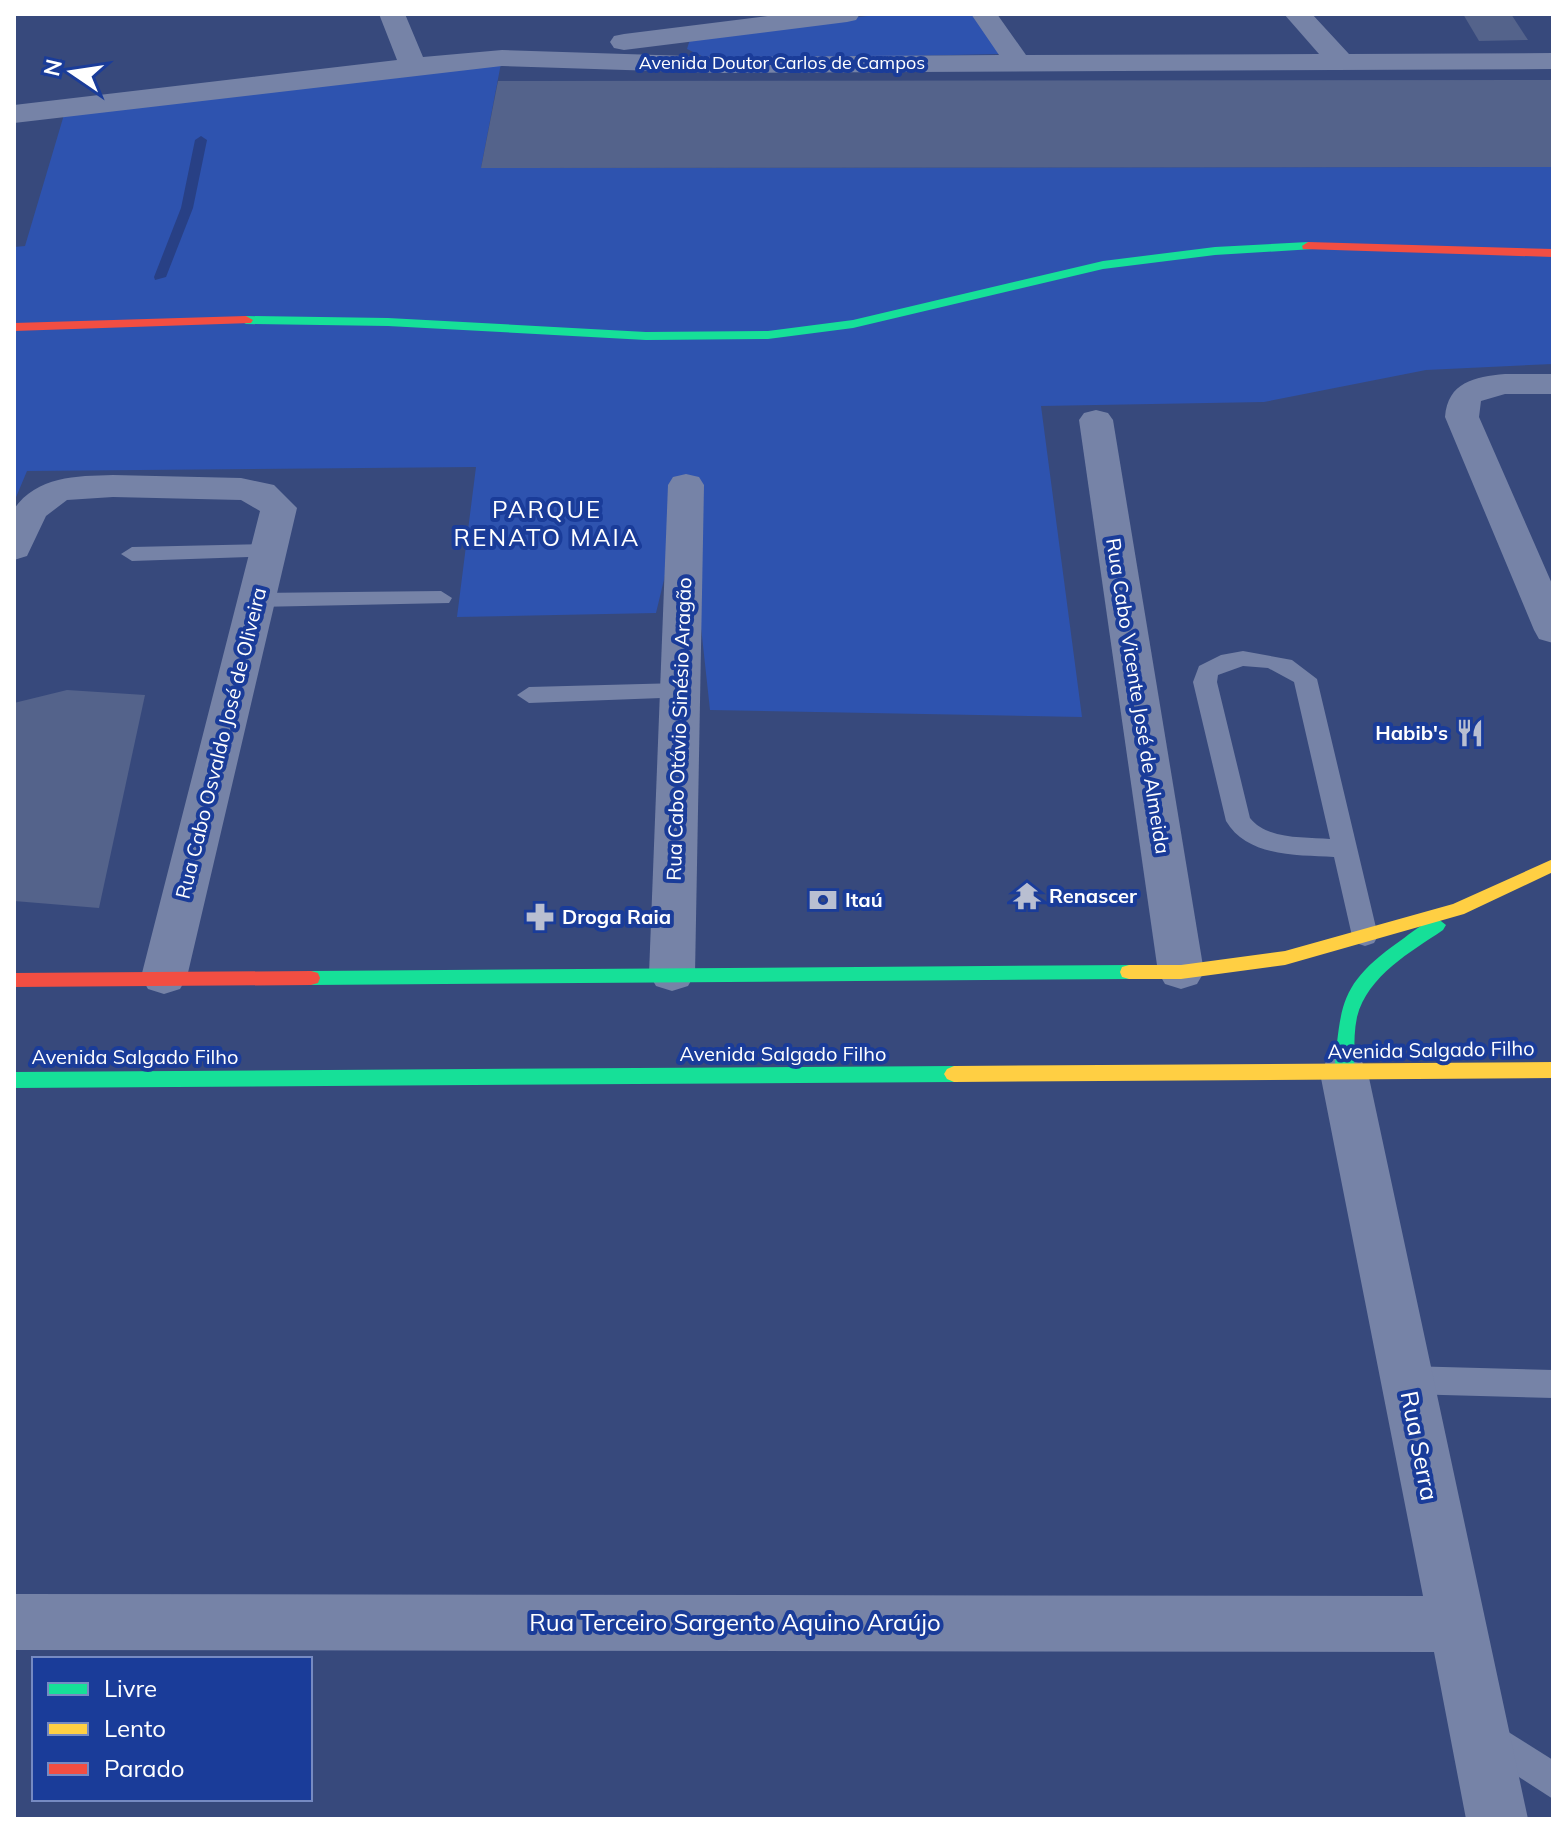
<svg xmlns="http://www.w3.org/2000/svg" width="1567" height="1833" font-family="Mulish,sans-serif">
<rect width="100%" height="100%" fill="#37497c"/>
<g fill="#2e53af">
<polygon points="886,14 975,14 1000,54 710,60 687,49 690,39 698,34"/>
<polygon points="502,58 481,168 1553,167 1553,364 1426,370 1264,402 1041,406 1082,717 710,710 686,488 656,613 457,617 476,467 27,471 14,502 14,247 25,246 66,108"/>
</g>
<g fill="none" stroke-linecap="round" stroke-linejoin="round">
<polygon fill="#284085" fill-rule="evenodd" points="201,136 207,140 193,208 166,277 155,280 154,277 181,208 195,140"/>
</g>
<g fill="#54638b">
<polygon points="1463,14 1511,14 1528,40 1479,41"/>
<polygon points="1553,80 1553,167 481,168 498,81"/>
<polygon points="67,690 145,695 99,908 14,901 14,703"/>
</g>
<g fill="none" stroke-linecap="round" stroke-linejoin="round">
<g fill="#7683a7" fill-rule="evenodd">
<polygon points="268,544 276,546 279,551 276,556 132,561 121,554 132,547"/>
<polygon points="441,591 452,598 449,603 256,607 245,600 256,593"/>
<path d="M1243,651L1292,660L1317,679L1378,936L1374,943L1365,946L1356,943L1352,936L1334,857C1297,855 1247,857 1226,821L1193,682L1199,666L1221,655ZM1243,666L1268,668L1294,682L1330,839C1305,837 1267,840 1250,818L1217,682L1218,675Z"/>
<polygon points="680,683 688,685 692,691 688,697 529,703 517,695 529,687"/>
<polygon points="1406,1366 1553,1370 1553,1398 1406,1394 1395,1390 1390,1380 1395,1370"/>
<polygon points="1486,1718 1553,1760 1553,1799 1474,1748 1468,1736 1474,1724"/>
</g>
<g fill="#7683a7" fill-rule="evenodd">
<polygon points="379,14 405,14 423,57 502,50 719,57 999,55 971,14 997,14 1026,55 1319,54 1284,14 1312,14 1349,54 1553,53 1553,69 719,73 502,66 14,123 14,105 397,60"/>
<polygon points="783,14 860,14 856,20 847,22 624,50 614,48 610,42 614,36 624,34"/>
<path d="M1505,374H1553V394H1505L1481,401L1479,417L1553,586V643L1539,639L1534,630L1445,417C1448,382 1474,377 1505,374Z"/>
<polygon points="1096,410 1108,413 1113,420 1204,972 1197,984 1181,989 1165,984 1158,972 1079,420 1084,413"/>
<polygon points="686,474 699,477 704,485 695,974 688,986 672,991 656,986 649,974 668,485 673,477"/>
<path d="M113,475L241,478L274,485L297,508L187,977L180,989L164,994L148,989L141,977L260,511L241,500L113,497L67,500L46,516L27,556L14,560V509C37,476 76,476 113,475Z"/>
<polygon points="1344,1054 1361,1060 1368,1073 1528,1819 1466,1819 1434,1652 14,1650 14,1594 1423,1596 1320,1073 1327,1060"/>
</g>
<g fill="#16e098" fill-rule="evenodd">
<polygon points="1308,242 1314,246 1313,249 1215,255 1103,269 853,328 768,339 646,340 388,326 246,324 239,320 246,316 388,318 646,332 768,331 853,320 1103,261 1215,247"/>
<path d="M1437,918L1446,925L1443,930C1411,952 1368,975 1357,1017C1353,1035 1355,1055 1354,1073L1351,1078H1337L1334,1073C1341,1004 1339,984 1400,941C1411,933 1424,922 1437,918Z"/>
<polygon points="1129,965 1136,967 1138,972 1136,977 1129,979 311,985 304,983 302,978 304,973 311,971"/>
<polygon points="954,1066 961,1069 964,1074 961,1079 954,1082 14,1088 14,1072"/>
</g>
<g fill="#ffcf43" fill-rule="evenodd">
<polygon points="1553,859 1553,872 1464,914 1285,965 1181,979 1129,979 1122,977 1120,972 1122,967 1129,965 1181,965 1285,951 1453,904"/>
<polygon points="1553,1062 1553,1078 954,1082 947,1079 944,1074 947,1069 954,1066"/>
</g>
<g fill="#f24e42" fill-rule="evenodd">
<polygon points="1308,242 1553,249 1553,257 1303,249 1302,246"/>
<polygon points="246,316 253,320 251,323 14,331 14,323"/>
<polygon points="311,971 318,973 320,978 318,983 311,985 14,987 14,973"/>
</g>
</g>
<defs>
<symbol id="restaurant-bare" viewBox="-9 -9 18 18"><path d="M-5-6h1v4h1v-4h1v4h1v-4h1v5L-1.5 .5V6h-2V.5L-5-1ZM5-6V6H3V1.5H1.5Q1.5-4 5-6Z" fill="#b9bfd1" stroke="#1a3c99" stroke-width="2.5" paint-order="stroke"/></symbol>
<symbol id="temple-bare" viewBox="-9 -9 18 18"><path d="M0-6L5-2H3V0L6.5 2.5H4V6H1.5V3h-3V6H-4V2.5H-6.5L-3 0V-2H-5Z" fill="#b9bfd1" stroke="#1a3c99" stroke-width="2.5" paint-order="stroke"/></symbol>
<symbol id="bank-bare" viewBox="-9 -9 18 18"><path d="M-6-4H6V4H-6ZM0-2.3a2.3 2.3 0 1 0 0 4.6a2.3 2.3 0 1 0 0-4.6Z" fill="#b9bfd1" stroke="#1a3c99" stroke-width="2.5" paint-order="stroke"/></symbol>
<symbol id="pharmacy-bare" viewBox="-9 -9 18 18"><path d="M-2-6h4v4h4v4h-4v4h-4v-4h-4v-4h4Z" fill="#b9bfd1" stroke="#1a3c99" stroke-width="2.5" paint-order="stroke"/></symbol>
</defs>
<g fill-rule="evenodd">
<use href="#restaurant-bare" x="1450" y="713" width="40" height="40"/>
<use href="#temple-bare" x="1007" y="876" width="40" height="40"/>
<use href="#bank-bare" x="803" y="880" width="40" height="40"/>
<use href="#pharmacy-bare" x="520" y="897" width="40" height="40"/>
</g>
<g text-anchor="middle" stroke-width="8" stroke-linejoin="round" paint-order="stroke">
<g font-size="18" fill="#fff" stroke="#1a3c99">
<text x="782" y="69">Avenida Doutor Carlos de Campos</text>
</g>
<g font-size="20" fill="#fff" stroke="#1a3c99">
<text transform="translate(1138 696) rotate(81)" y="7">Rua Cabo Vicente José de Almeida</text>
<text transform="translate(679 729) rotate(-88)" y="7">Rua Cabo Otávio Sinésio Aragão</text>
<text transform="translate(221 743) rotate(-76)" y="7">Rua Cabo Osvaldo José de Oliveira</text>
<text transform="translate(1431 1050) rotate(-1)" y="7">Avenida Salgado Filho</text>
<text x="783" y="1061">Avenida Salgado Filho</text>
<text x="135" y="1064">Avenida Salgado Filho</text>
</g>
<g font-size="20" font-weight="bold" fill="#fff" stroke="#1a3c99" text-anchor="start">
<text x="1448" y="740" text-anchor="end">Habib's</text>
<text x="1049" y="903">Renascer</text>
<text x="845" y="907">Itaú</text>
<text x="562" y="924">Droga Raia</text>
</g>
<g font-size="24" letter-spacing="2" fill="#fff" stroke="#1a3c99">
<text x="547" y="518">PARQUE<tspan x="547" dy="28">RENATO MAIA</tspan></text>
</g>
<g font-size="24" fill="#fff" stroke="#1a3c99">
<text transform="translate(1419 1446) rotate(79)" y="8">Rua Serra</text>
<text x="735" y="1631">Rua Terceiro Sargento Aquino Araújo</text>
</g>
</g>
<rect width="1567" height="1833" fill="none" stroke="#ffffff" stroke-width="32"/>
<rect x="32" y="1657" width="280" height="144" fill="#1a3c99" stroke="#768ac2" stroke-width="2"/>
<rect x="48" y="1683" width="40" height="12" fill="#16e098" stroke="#768ac2" stroke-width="2"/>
<text x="104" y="1697" font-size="24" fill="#ffffff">Livre</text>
<rect x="48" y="1723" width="40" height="12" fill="#ffcf43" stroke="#768ac2" stroke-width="2"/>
<text x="104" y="1737" font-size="24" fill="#ffffff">Lento</text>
<rect x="48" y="1763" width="40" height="12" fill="#f24e42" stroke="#768ac2" stroke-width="2"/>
<text x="104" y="1777" font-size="24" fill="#ffffff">Parado</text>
<g transform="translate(72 72) rotate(283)" stroke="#1a3c99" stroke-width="6" paint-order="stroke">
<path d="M0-6L14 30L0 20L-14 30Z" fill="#ffffff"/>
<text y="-12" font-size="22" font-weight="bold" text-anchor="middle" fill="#ffffff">N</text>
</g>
</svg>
